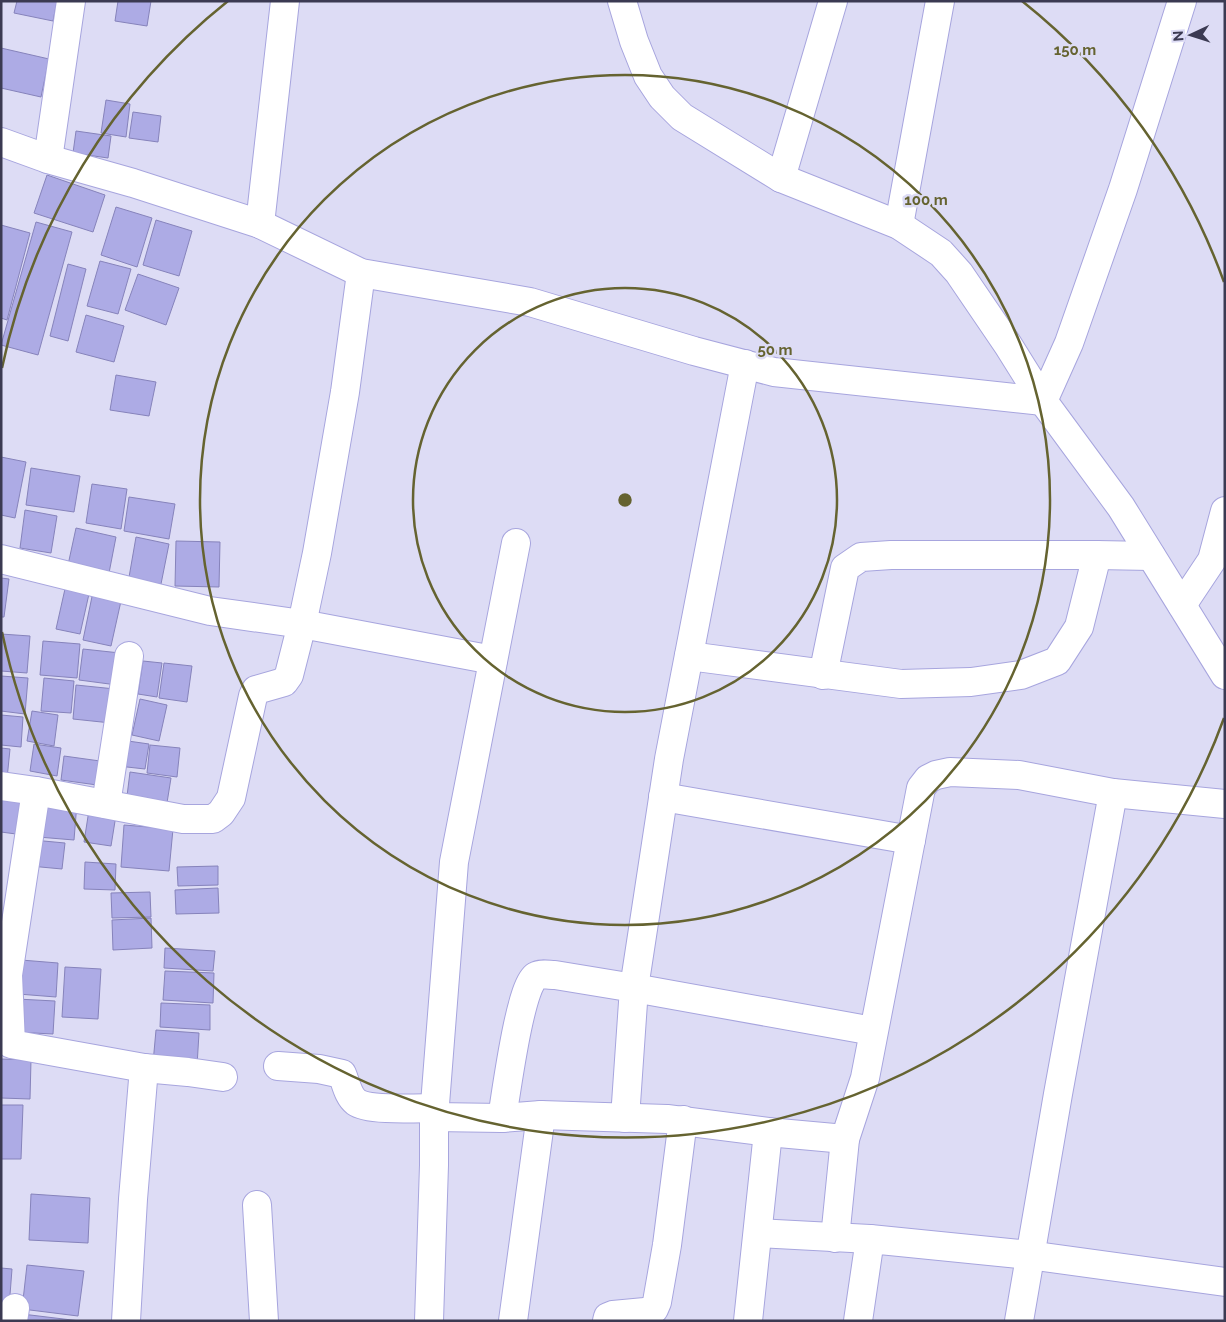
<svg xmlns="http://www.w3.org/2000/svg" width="1226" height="1322" font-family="Raleway,sans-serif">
<rect width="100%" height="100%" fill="#dddcf5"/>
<g fill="#adabe5" stroke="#8683bb">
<polygon points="17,1 57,1 53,21 14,13"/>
<polygon points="118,1 151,1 147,26 115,21"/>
<polygon points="1,48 49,59 41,97 1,88"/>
<polygon points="106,100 130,104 126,137 101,133"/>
<polygon points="133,112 161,116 158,142 129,138"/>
<polygon points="76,131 111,136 108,158 73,153"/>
<polygon points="47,175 105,195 93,232 34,213"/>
<polygon points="116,207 152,218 137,267 101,255"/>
<polygon points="156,220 192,231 179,276 143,265"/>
<polygon points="36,222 72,232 38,355 1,345"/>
<polygon points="1,225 30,233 7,320 1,318"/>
<polygon points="100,261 131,269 118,314 87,306"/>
<polygon points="68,264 86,269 68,341 50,336"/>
<polygon points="138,274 179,288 166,325 125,310"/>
<polygon points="86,315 124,326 114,362 76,352"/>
<polygon points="116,375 156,382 149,416 110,410"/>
<polygon points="1,457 26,462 15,518 1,515"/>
<polygon points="31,468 80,476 74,512 26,505"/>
<polygon points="92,484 127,489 121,529 86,523"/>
<polygon points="129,497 175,504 169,539 124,531"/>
<polygon points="25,510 57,516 51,553 20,548"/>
<polygon points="76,528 116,537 109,573 68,565"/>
<polygon points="136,537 169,544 160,589 128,583"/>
<polygon points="176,541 220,542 219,587 175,586"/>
<polygon points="1,578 9,579 4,617 1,617"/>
<polygon points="67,580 91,585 80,634 56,629"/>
<polygon points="94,587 123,592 111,646 83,640"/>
<polygon points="1,634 30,636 27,673 1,671"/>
<polygon points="43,641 80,644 77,678 40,675"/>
<polygon points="83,649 120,653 117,685 79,680"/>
<polygon points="143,661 162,663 157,697 138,694"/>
<polygon points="164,663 192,666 187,702 159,698"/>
<polygon points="1,676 28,678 25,714 1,711"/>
<polygon points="44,678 74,681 71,713 41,711"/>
<polygon points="76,685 115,689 111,723 73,719"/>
<polygon points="140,699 167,705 159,741 132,735"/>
<polygon points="32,711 58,715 54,746 27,741"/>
<polygon points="1,715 23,717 21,747 1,745"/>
<polygon points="121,740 149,744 145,769 118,766"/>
<polygon points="34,744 61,748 57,776 30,771"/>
<polygon points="150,745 180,748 177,777 147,773"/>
<polygon points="1,748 10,749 7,779 1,778"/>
<polygon points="64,756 100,761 97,785 61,780"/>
<polygon points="130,772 171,778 166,809 126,804"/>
<polygon points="1,795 21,798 16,834 1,832"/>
<polygon points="41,800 77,803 74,840 38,837"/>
<polygon points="89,810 116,815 111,846 84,842"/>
<polygon points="124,825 173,829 169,871 121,867"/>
<polygon points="33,840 65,843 62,869 30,866"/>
<polygon points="85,862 116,864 115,890 84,889"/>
<polygon points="218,866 218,885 178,886 177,867"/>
<polygon points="218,888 219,913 176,914 175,890"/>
<polygon points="150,892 151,917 112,918 111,893"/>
<polygon points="151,918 152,948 113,950 112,920"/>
<polygon points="165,948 215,951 213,971 164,968"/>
<polygon points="21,960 58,963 56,997 18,994"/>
<polygon points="65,967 101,969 98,1019 62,1017"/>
<polygon points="165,971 214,973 213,1003 163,1000"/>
<polygon points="17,999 55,1001 53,1034 15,1032"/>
<polygon points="161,1003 210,1005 210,1030 160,1027"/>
<polygon points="156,1030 199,1033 197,1066 153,1063"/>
<polygon points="1,1059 31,1060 30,1099 1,1098"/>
<polygon points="1,1105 23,1105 21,1159 1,1159"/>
<polygon points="31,1194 90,1198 88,1243 29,1240"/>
<polygon points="27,1265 84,1271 78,1316 22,1309"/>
<polygon points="1,1268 12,1269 9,1308 1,1307"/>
<polygon points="22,1314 80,1321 21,1321"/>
</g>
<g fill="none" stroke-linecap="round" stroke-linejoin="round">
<defs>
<g id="minor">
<polyline points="622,1 634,41 648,76 662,97 682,117 781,178 899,225 941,253 959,273 1008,345 1043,401 1121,507 1225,675"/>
<polyline points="1,142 48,159 133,183 260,224 361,273 530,302 694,351 774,372 1043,401 1069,343 1123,189 1182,1"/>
<polyline points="48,159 71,1"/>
<polyline points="781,178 833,1"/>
<polyline points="260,224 285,1"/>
<polyline points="899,225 940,1"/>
<polyline points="745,364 669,759 634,988 873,1031"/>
<polyline points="516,543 454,862 434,1117 502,1118 541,1115 667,1119 768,1132 845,1139 865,1078 921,788 928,779 936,775 950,772 1019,775 1113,793 1225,804"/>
<polyline points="1,559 210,611 302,624 317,553 345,392 361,273"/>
<polyline points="1182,605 1212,560 1225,511"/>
<polyline points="689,656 901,684 971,682 1021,675 1057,661 1079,627 1097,555"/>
<polyline points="823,675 845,568 861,557 891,555 1097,555 1151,556"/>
<polyline points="1,786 36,791 183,819 213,819 221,813 231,798 253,696 256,690 284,682 289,675 302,624 493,660"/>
<polyline points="663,797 911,840"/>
<polyline points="106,804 129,656"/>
<polyline points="1,974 8,975 36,791"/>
<polyline points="8,975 11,1044 144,1068 188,1072 223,1077"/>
<path d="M278,1066L319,1069L342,1074C346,1083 348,1096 356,1102C368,1111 419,1108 435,1108"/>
<path d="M502,1118C506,1095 520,985 536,976C541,973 549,975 555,975L634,988L625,1118"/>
<polyline points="257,1205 264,1321"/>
<polyline points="758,1233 870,1239"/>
<polyline points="835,1238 845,1139"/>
<polyline points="13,1321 15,1308"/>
<polyline points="126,1321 133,1199 144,1068"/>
<polyline points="429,1321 434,1165 434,1117"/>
<polyline points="513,1321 541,1115"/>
<polyline points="607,1321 608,1317 613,1315 645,1312 654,1309 657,1302 667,1245 683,1120"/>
<polyline points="748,1321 768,1132"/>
<polyline points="858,1321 870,1239 1029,1255 1225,1282"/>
<polyline points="1019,1321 1058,1094 1113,793"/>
</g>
</defs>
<use href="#minor" stroke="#a7a5de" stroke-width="30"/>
<use href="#minor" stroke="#fff" stroke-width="28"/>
</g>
<g fill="none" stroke="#656330" stroke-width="2.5">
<circle cx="625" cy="500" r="212"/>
<circle cx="625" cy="500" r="425"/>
<path d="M1224 718A637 637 0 0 1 2 632M2 368A637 637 0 0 1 228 1M1022 1A637 637 0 0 1 1224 282"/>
</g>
<circle cx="625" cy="500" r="8" fill="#656330" stroke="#dddcf5" stroke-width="2.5"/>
<g font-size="15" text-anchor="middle" font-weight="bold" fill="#656330" stroke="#dddcf5" stroke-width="5" stroke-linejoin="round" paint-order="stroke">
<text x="1075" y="55">150 m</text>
<text x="926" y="205">100 m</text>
<text x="775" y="355">50 m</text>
</g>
<rect width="1226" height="1322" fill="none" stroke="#3b3a52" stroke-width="5"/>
<g transform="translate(1191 35) rotate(266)" stroke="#dddcf5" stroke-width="4" paint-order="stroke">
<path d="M0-4L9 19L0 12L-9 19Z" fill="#3b3a52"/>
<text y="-8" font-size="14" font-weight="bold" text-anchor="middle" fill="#3b3a52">N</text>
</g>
</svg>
